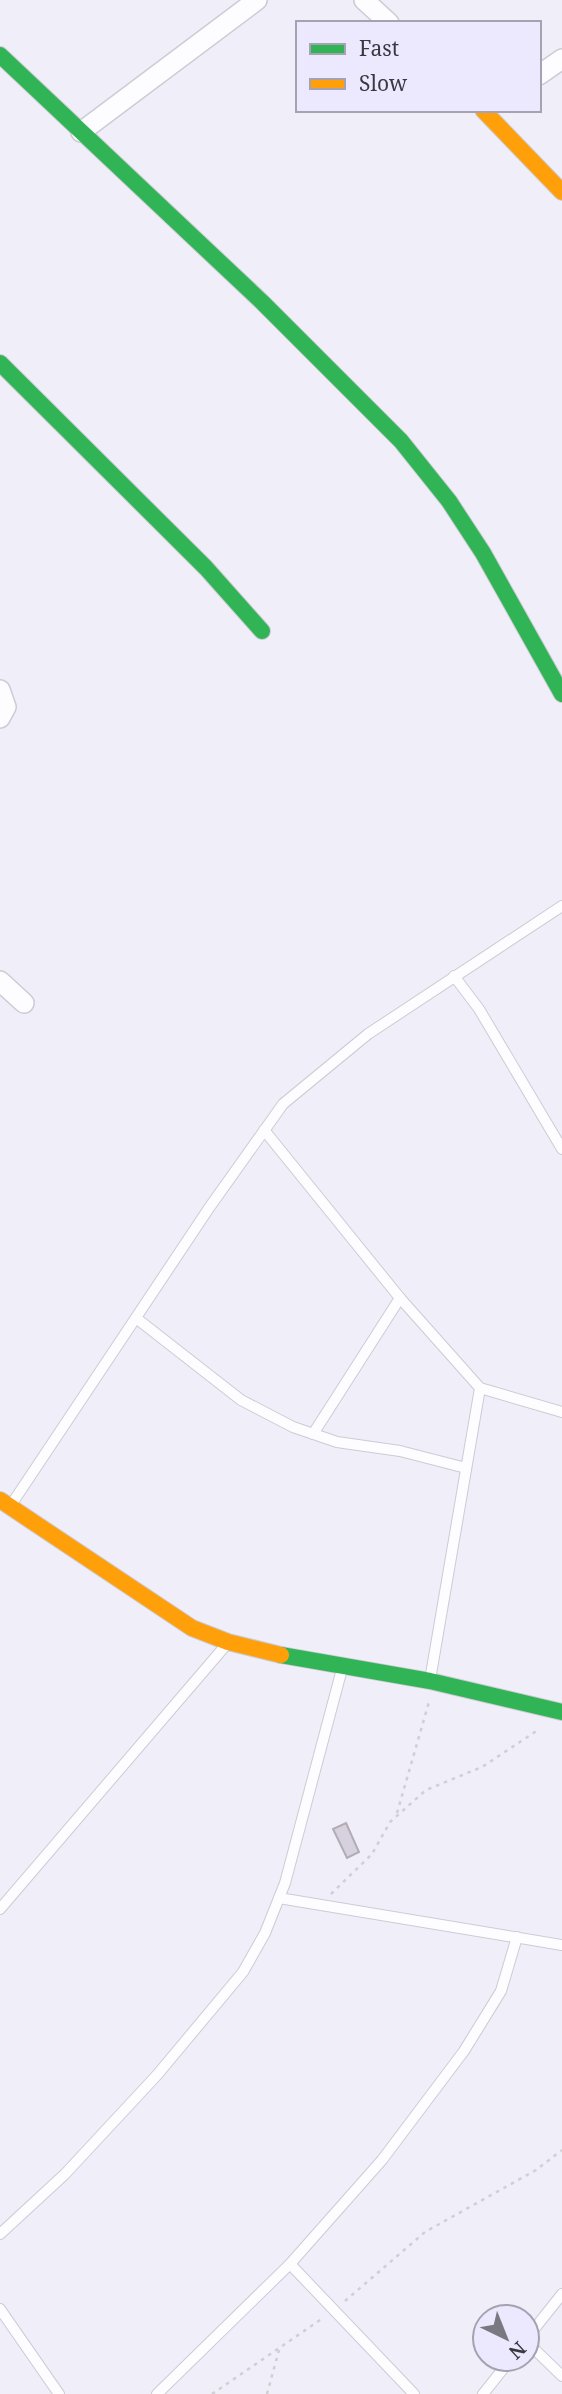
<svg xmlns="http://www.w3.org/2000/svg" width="562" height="2394" font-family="'Noto Serif',serif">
<rect width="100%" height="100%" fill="#f0eef9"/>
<polygon fill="#d7d0de" stroke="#b0adb5" stroke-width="2" points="346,1823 359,1852 347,1858 333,1829"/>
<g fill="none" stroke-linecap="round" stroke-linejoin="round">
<defs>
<g id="lane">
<polyline points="454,976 479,1009 562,1149"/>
<polyline points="264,1130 400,1298 480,1388 562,1412"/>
<polyline points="136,1318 241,1400 293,1427 337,1442 400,1451 466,1468"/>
<polyline points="313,1434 400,1298"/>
<polyline points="11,1505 209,1208 283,1104 368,1034 562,906"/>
<polyline points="430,1680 480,1388"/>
<polyline points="279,1898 562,1945"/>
<polyline points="0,1909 226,1645"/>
<polyline points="0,2234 65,2174 157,2075 243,1972 265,1933 285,1883 342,1669"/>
<polyline points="290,2264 414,2394"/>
<polyline points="0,2309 59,2394"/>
<polyline points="527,2338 562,2294"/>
<polyline points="527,2342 562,2376"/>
<polyline points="157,2394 290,2264 382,2160 464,2051 501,1991 517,1937"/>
<polyline points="483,2394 511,2359"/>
</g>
<g id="street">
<polyline points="364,0 389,23"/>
<polyline points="539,75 562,59"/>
<polyline points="81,132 257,0"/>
<polyline points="0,690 6,707 0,718"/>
<polyline points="0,981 24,1003"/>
</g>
<g id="fast">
<polyline points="0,55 262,302 401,441 449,501 483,553 562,694"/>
<polyline points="0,363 206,568 262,631"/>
<polyline points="281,1655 430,1681 562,1712"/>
</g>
<g id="slow">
<polyline points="483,110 562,192"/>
<polyline points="0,1500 192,1628 228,1642 281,1655"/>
</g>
</defs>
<use href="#lane" stroke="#cdcbd4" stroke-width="12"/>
<use href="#street" stroke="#cdcbd4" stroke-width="22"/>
<use href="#fast" stroke="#cdcbd4" stroke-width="18"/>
<use href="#slow" stroke="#cdcbd4" stroke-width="18"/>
<g stroke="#d0cfd3" stroke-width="2.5" stroke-dasharray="3.5 5" stroke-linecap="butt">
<polyline points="397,1813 429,1702"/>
<polyline points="331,1894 372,1854 390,1822 426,1790 482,1767 538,1730"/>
<polyline points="345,2301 425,2232 536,2170 562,2150"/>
<polyline points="212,2394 323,2318"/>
<polyline points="267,2394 279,2350"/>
</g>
<use href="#lane" stroke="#fdfcfe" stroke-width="10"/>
<use href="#street" stroke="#fdfcfe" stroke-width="19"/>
<use href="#fast" stroke="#30b455" stroke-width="16"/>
<use href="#slow" stroke="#ff9f0a" stroke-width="16"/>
</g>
<rect x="296" y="21" width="245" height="91" fill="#ece9fe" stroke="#a5a2b2" stroke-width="2"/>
<rect x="310" y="44" width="35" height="10" fill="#30b455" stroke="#a5a2b2" stroke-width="2"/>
<text x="359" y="56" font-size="21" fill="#3a3841">Fast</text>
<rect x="310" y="79" width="35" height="10" fill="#ff9f0a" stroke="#a5a2b2" stroke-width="2"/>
<text x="359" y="91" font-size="21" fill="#3a3841">Slow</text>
<g transform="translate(506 2338) rotate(137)"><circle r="33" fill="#ece9fe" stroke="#a5a2b2" stroke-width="2"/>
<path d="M0-5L12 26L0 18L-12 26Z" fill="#7a7881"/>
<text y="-10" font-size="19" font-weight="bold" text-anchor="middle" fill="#3a3841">N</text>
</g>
</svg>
